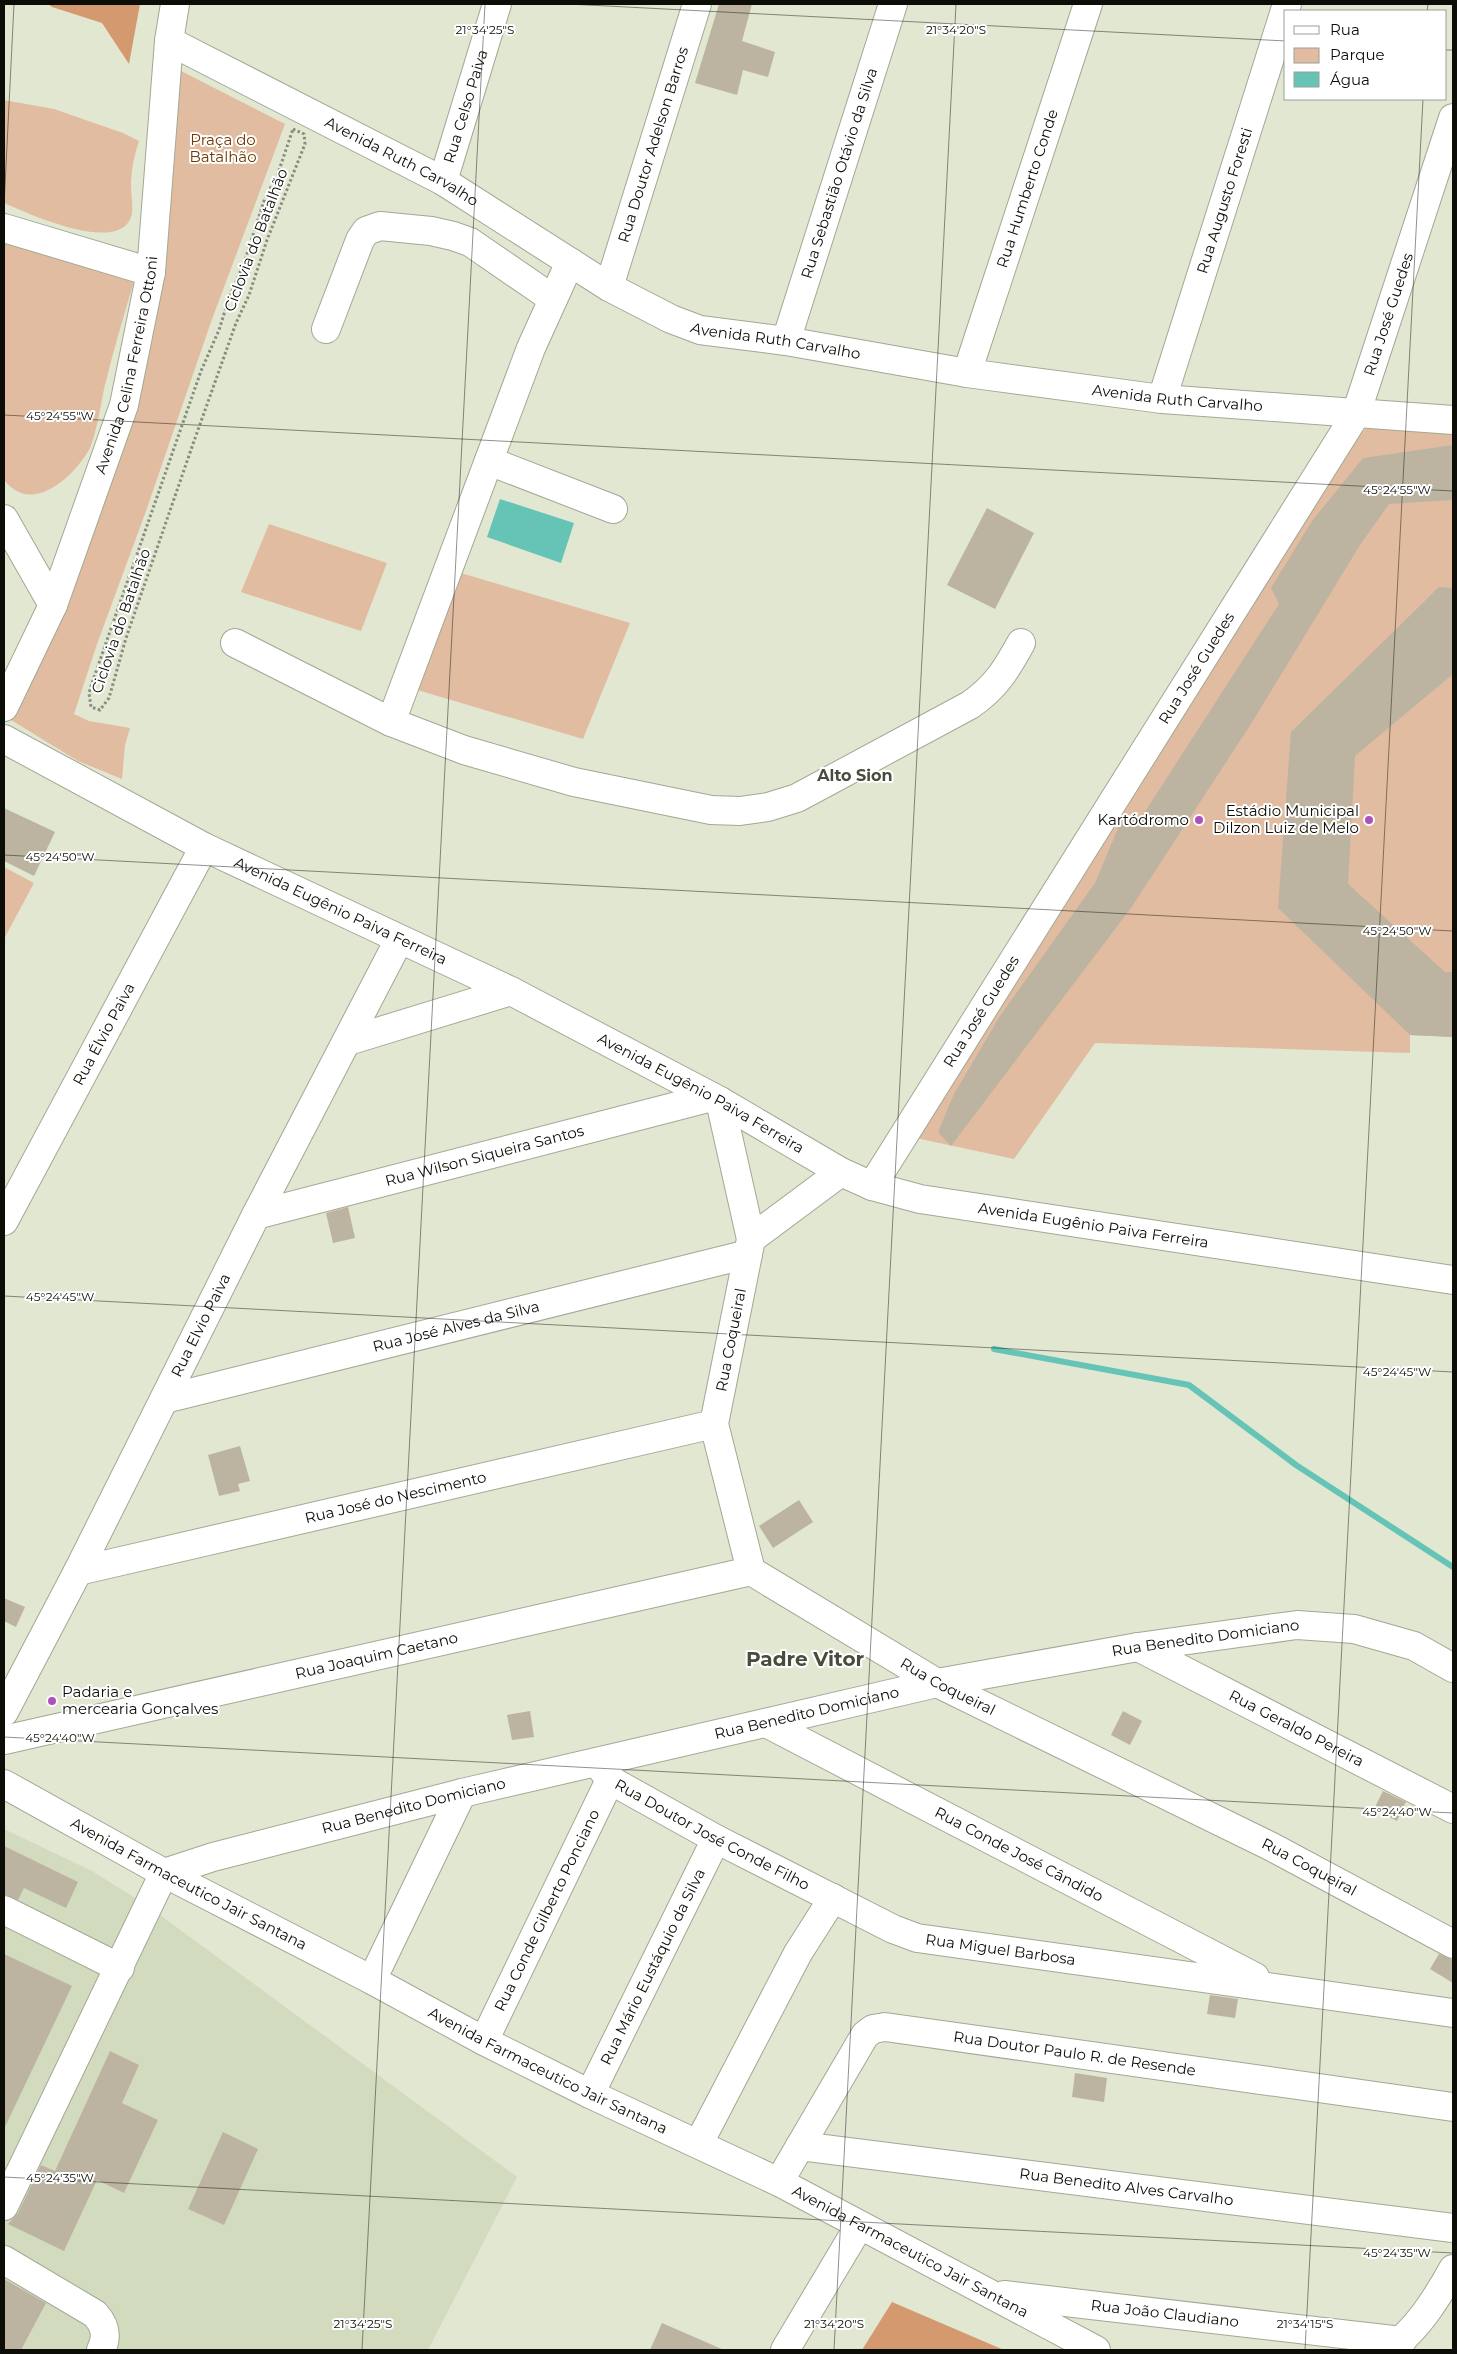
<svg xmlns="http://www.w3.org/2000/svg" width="1457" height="2354" font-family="Montserrat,sans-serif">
<rect width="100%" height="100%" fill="#e1e7d1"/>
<polygon fill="#d3dbbf" points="4,1829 92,1871 145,1904 517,2177 428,2350 4,2350"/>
<g fill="#e2bca1">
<path d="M181,71L285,124L211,322L146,511L97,644L74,714L89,721L130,728L125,745L122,779L78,761L11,720L36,674L53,631L142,384C169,283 171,174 181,71Z"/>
<path d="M4,100L54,109L123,133L139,141C134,157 131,170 131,186C131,195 134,209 131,217C118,255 27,213 4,203Z"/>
<path d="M4,239L135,278C124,315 113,351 104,389C101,404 96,435 90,448C74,477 32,516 4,480Z"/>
<polygon points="1369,426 1453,433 1453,1037 1410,1035 1410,1053 1095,1043 1014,1159 916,1138 1353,440"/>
<polygon points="269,524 387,563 361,631 241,592"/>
<polygon points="454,571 630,623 583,739 414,689"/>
<polygon points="4,867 34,883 5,937 4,937"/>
</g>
<g fill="#d4996e">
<polygon points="48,4 140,4 129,64 102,23 52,7"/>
<polygon points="892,2302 1004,2350 862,2350"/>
</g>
<polygon fill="#66c4b7" points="500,499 574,523 561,563 487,537"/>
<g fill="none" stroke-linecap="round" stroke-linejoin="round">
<polyline stroke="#66c4b7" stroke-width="6" points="994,1349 1189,1385 1296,1465 1453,1567"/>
</g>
<g fill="#bcb4a0">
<polygon points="719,4 752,4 742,41 775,52 768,77 743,70 737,95 695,83"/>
<polygon points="1453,445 1453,500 1389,504 1360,545 1251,724 1131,908 951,1146 938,1132 954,1094 1000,1016 1095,883 1124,814 1137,824 1279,604 1271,588 1312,521 1363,458"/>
<polygon points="987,508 1034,533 995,609 947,585"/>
<polygon points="1439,587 1453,588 1453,674 1355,756 1348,884 1445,972 1453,972 1453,1037 1410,1035 1278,908 1291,732"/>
<polygon points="4,808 55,832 34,876 4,861"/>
<polygon points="348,1207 355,1238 333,1243 326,1213"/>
<polygon points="240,1446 250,1481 238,1484 240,1491 219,1496 208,1455"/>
<polygon points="799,1500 813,1522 773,1548 759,1526"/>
<polygon points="4,1598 25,1607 16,1627 4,1621"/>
<polygon points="530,1711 534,1737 512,1740 507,1715"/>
<polygon points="1123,1711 1142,1721 1130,1745 1111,1735"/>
<polygon points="1383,1791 1406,1802 1397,1821 1374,1809"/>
<polygon points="4,1846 78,1882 66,1908 24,1888 18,1900 4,1894"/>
<polygon points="4,1954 72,1986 4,2129"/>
<polygon points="1439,1954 1453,1960 1453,1983 1430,1969"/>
<polygon points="1210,1995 1238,1999 1235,2018 1207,2014"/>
<polygon points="110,2051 139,2065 122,2103 158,2120 124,2193 97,2180 64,2251 8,2224 18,2213 41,2165 55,2171"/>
<polygon points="1075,2073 1107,2078 1104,2102 1072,2097"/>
<polygon points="223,2132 258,2149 224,2225 188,2209"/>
<polygon points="4,2279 46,2303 21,2350 4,2350"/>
<polygon points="662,2323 724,2350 650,2350"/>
</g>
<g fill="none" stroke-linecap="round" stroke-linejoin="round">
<defs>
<g id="minor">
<path id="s1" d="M169,41L443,181L609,287L671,319L700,330L786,341L967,373L1162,399L1453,420"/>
<path id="s2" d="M443,181L497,4"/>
<polyline points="4,228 151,272"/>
<path id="s3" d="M609,287L697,4"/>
<polyline points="326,329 360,240 366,231 380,226 431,231 453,236 470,242 553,299"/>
<path id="s4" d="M786,341L893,4"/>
<path id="s5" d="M967,373L1088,4"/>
<path id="s6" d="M1162,399L1287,4"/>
<polyline points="489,461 613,509"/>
<polyline points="4,519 53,605"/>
<path d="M235,643L391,722L464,750L574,782L711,810L740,811L768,807L797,798L970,705C996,687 1006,670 1021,643"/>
<path id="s7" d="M4,707L53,605L124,405L151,272L169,41L175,4"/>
<polyline points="391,722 531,348 570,262"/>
<path id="s8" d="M4,739L204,847L511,991L720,1101L841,1172L872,1186L920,1199L1453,1280"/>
<polyline points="348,1041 511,991"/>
<path id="s9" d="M720,1101L751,1239L714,1424L751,1571L937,1683L1272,1847L1453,1944"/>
<path id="s10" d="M872,1186L1356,414L1453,118"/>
<path id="s11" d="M256,1215L712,1097"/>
<path id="s12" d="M4,1221L204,847"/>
<polyline points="751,1239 841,1172"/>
<path id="s13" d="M165,1399L748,1254"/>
<path id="s14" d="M78,1571L714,1424"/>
<path id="s15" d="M1138,1647L1453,1809"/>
<path id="s16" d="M4,1712L78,1571L256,1215L399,940"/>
<path id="s17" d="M766,1723L1255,1977"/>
<path id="s18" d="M4,1740L751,1571"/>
<path id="s19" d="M597,1762L610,1780L716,1839L893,1929L917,1938L1453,2013"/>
<path id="s20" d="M4,1784L164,1873L372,1980L484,2041L590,2094L779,2182L1096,2350"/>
<polyline points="4,1910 120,1968"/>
<polyline points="372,1980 462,1793"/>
<path id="s21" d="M484,2041L610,1780"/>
<path id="s22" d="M590,2094L716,1839"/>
<polyline points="699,2143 798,1953 833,1898"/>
<path id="s23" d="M800,2146L1453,2228"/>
<path id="s24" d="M779,2182L865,2035L873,2029L885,2027L1453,2107"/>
<path id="s25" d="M4,2206L164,1873L213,1857L462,1793L937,1683L1138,1647L1297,1625L1354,1629L1414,1646L1453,1668"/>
<path d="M4,2260L95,2314C105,2325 108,2336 101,2350"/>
<path id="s26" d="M1004,2295L1402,2341"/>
<polyline points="785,2350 859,2226"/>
<path d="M1388,2350C1416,2332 1437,2298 1453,2269"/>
</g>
</defs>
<use href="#minor" stroke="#a2a894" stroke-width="30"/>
<polygon stroke="#888c7c" stroke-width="3" stroke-dasharray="2.5 2.5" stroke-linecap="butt" points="293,129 304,134 305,144 267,240 249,295 236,323 193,444 126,638 109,698 100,710 91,707 89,693 92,683 201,371 219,330 229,298 244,263 265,198 277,176"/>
<use href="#minor" stroke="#fff" stroke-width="28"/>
</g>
<path fill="none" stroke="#0b0d06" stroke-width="1" stroke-opacity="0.45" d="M568,4L1286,41M1427,11L1428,4M1446,50H1453M4,206L14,4M4,415L1453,491M4,855L1453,931M4,1296L1453,1372M4,1737L1453,1813M4,2177L1453,2253M362,2350L485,4M834,2350L956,4M1305,2350L1423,99"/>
<g fill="#ac51bc" stroke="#fff" stroke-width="2">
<circle cx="1199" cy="820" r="5"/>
<circle cx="1369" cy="820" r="5"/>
<circle cx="52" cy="1701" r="5"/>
</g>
<g text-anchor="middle" stroke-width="4" stroke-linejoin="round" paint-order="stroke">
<g font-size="15" fill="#0b0d06" stroke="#fff">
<text dy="5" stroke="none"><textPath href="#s2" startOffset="78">Rua Celso Paiva</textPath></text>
<text dy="5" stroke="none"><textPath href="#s3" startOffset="149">Rua Doutor Adelson Barros</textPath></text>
<text dy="5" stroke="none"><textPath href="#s1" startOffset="262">Avenida Ruth Carvalho</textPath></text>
<text dy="5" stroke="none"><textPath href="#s4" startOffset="176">Rua Sebastião Otávio da Silva</textPath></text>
<text dy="5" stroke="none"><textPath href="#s5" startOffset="194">Rua Humberto Conde</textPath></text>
<text dy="5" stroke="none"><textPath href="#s6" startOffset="208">Rua Augusto Foresti</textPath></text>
<text transform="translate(256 240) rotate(-69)" y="5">Ciclovia do Batalhão</text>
<text dy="5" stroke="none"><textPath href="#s10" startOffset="1016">Rua José Guedes</textPath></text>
<text dy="5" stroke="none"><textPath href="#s1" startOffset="682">Avenida Ruth Carvalho</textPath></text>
<text dy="5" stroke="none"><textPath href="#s7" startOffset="365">Avenida Celina Ferreira Ottoni</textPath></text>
<text dy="5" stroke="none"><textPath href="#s1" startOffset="1088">Avenida Ruth Carvalho</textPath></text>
<text transform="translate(121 621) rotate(-71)" y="5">Ciclovia do Batalhão</text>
<text dy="5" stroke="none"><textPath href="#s10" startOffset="611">Rua José Guedes</textPath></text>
<text dy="5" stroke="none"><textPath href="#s8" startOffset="378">Avenida Eugênio Paiva Ferreira</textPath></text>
<text dy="5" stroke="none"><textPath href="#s10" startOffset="206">Rua José Guedes</textPath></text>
<text dy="5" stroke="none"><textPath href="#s12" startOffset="212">Rua Élvio Paiva</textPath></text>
<text dy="5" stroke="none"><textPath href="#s8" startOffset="782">Avenida Eugênio Paiva Ferreira</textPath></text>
<text dy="5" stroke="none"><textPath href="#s11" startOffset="236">Rua Wilson Siqueira Santos</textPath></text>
<text dy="5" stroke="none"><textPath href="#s8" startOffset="1202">Avenida Eugênio Paiva Ferreira</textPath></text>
<text dy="5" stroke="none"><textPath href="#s16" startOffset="434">Rua Elvio Paiva</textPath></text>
<text dy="5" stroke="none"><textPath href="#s13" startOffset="300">Rua José Alves da Silva</textPath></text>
<text transform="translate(731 1340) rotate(-79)" y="5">Rua Coqueiral</text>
<text dy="5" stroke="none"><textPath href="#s14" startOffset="326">Rua José do Nescimento</textPath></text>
<text dy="5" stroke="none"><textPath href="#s25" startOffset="1438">Rua Benedito Domiciano</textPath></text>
<text dy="5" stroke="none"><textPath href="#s18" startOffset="382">Rua Joaquim Caetano</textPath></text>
<text dy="5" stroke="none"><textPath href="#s9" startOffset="710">Rua Coqueiral</textPath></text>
<text dy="5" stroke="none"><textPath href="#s25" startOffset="1032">Rua Benedito Domiciano</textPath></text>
<text dy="5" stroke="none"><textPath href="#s15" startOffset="178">Rua Geraldo Pereira</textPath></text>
<text dy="5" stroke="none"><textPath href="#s25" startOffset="628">Rua Benedito Domiciano</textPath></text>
<text dy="5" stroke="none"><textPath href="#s19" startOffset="138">Rua Doutor José Conde Filho</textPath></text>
<text dy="5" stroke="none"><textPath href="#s17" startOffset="285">Rua Conde José Cândido</textPath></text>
<text dy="5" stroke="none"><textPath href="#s9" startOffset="1114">Rua Coqueiral</textPath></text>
<text dy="5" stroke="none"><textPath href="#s20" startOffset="210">Avenida Farmaceutico Jair Santana</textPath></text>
<text dy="5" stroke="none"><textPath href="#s21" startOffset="145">Rua Conde Gilberto Ponciano</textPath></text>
<text dy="5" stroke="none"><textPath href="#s19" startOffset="452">Rua Miguel Barbosa</textPath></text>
<text dy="5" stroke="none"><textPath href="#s22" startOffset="142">Rua Mário Eustáquio da Silva</textPath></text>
<text dy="5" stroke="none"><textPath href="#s24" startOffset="384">Rua Doutor Paulo R. de Resende</textPath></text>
<text dy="5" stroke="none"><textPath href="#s20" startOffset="615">Avenida Farmaceutico Jair Santana</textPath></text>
<text dy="5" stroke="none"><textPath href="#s23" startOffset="329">Rua Benedito Alves Carvalho</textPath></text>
<text dy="5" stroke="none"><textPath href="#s20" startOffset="1020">Avenida Farmaceutico Jair Santana</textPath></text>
<text dy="5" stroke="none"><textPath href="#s26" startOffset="162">Rua João Claudiano</textPath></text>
</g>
<g font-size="15" fill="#703903" stroke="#fff">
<text x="223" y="145">Praça do<tspan x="223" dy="17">Batalhão</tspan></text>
</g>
<g font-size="15" fill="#0b0d06" stroke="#fff" text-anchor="end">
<text x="1359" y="816">Estádio Municipal<tspan x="1359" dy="17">Dilzon Luiz de Melo</tspan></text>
<text x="1189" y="825">Kartódromo</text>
<text x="62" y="1697" text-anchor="start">Padaria e<tspan x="62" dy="17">mercearia Gonçalves</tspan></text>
</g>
<g font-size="16" font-weight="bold" fill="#474c3b" stroke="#fff">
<text x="855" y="781">Alto Sion</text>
</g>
<g font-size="20" font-weight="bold" fill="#474c3b" stroke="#fff">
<text x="805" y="1666">Padre Vitor</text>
</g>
</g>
<g font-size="12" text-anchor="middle" fill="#0b0d06" stroke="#fff" stroke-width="4" stroke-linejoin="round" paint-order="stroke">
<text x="485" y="34">21°34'25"S</text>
<text x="956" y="34">21°34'20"S</text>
<text x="60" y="420">45°24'55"W</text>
<text x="1397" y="494">45°24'55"W</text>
<text x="60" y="861">45°24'50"W</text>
<text x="1397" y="935">45°24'50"W</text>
<text x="60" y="1301">45°24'45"W</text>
<text x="1397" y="1376">45°24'45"W</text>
<text x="60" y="1742">45°24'40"W</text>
<text x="1397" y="1816">45°24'40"W</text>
<text x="60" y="2182">45°24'35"W</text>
<text x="1397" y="2257">45°24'35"W</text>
<text x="363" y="2328">21°34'25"S</text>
<text x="834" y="2328">21°34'20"S</text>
<text x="1305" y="2328">21°34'15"S</text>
</g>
<rect width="1457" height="2354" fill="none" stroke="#0b0d06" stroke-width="10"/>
<rect x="1284" y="10" width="162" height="90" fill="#ffffff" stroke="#9d9e9b"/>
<rect x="1294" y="26" width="25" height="8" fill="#ffffff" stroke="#9d9e9b"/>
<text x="1330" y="35" font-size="15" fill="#0b0d06">Rua</text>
<rect x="1294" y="48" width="25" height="15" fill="#e2bca1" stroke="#9d9e9b"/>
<text x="1330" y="60" font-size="15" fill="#0b0d06">Parque</text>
<rect x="1294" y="72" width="25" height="15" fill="#66c4b7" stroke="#9d9e9b"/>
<text x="1330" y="85" font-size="15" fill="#0b0d06">Água</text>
</svg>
